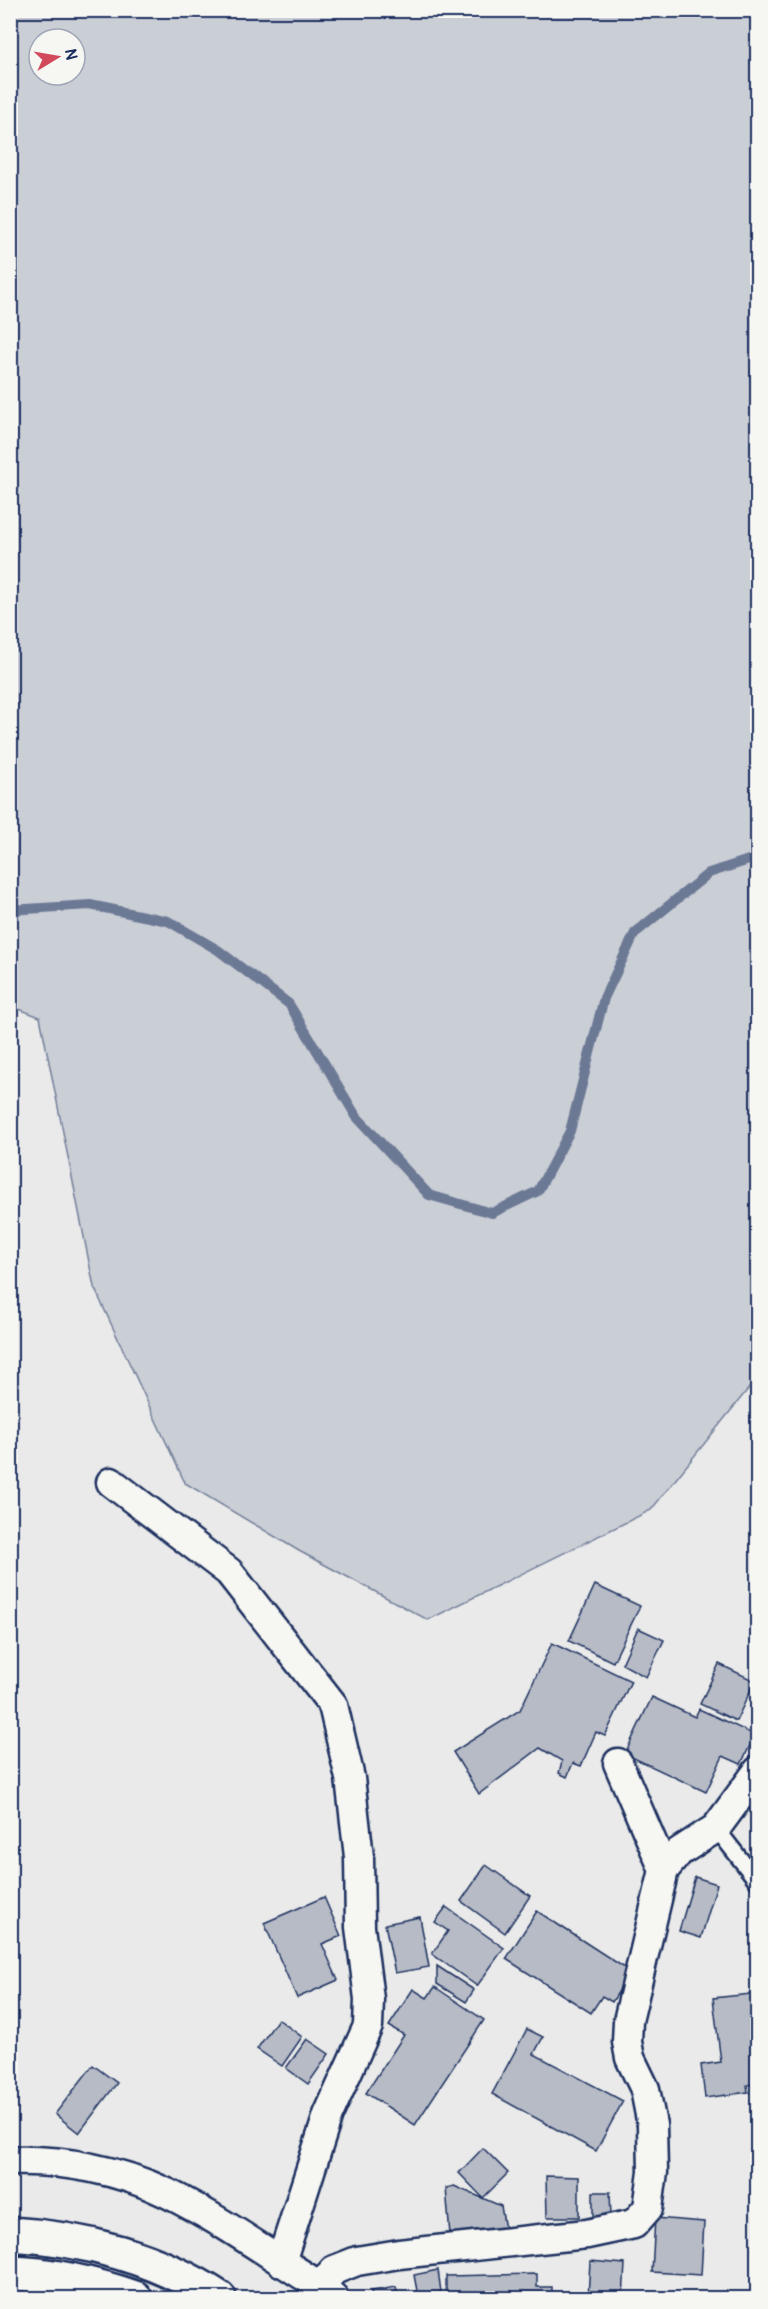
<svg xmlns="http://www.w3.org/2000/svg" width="768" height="2309" font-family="Pangolin,sans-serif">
<rect width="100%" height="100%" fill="#e9eae9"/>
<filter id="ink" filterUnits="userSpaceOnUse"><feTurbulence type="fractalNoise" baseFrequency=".0167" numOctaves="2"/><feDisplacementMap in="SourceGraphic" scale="12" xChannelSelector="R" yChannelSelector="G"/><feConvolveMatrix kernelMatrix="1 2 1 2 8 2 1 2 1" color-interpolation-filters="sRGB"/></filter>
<g filter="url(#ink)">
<path fill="#caced5" stroke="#727e9a" stroke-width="1.5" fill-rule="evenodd" d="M11,10L757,11V1378L651,1510L428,1620L299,1551L185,1483L94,1287L40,1017L11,1006ZM39,39H75V75H39Z"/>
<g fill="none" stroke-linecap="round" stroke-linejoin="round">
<polyline stroke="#6c7995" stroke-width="10" points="10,910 90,905 168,921 218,950 289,1004 356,1116 429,1195 492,1213 538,1191 570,1131 604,998 635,933 709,873 758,857"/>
</g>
<g fill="#b6bbc6" stroke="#1b2f5e" stroke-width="1.5">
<polygon points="595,1585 640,1606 613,1662 569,1641"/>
<polygon points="638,1628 664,1640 646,1677 622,1664"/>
<polygon points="552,1643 631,1681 605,1736 596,1732 581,1766 573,1763 567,1777 559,1773 562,1761 540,1748 479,1794 453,1752 520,1710"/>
<polygon points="719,1664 755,1681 736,1721 700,1704"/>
<polygon points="652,1697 695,1717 699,1709 755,1735 741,1764 723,1756 706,1792 625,1754"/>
<polygon points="486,1865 530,1896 505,1933 461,1901"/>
<polygon points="695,1877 717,1884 701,1938 679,1931"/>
<polygon points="324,1897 341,1936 322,1944 338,1980 297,1998 264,1923"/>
<polygon points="446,1907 504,1948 477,1986 432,1954 448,1931 435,1922"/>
<polygon points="537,1911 631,1972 612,2002 602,1996 591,2013 506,1959"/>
<polygon points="420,1917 429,1967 395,1973 385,1924"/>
<polygon points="437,1966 474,1990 466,2002 437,1984"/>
<polygon points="435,1987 484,2020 415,2125 366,2093 404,2035 389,2026 413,1989 427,1998"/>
<polygon points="751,1994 758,2045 758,2083 747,2085 748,2092 705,2098 701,2065 721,2062 713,1998"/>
<polygon points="278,2019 302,2037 282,2066 257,2049"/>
<polygon points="527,2029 543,2037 534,2054 623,2101 596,2151 492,2094"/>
<polygon points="307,2039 329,2054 308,2084 286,2068"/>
<polygon points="93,2065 117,2083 79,2133 55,2114"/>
<polygon points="483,2148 508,2173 483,2198 459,2173"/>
<polygon points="546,2176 579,2177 579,2217 547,2217"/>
<polygon points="454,2186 501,2206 505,2229 450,2235 446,2188"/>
<polygon points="593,2192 610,2192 611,2217 593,2217"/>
<polygon points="655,2218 704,2222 701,2275 652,2272"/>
<polygon points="590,2261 625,2264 623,2298 588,2298"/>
<polygon points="438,2270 441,2292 418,2296 414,2275"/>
<polygon points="537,2274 537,2287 552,2287 552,2298 446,2298 446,2276"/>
<polygon points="396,2287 398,2298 372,2298 371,2291"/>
</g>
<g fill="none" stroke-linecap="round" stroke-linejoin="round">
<defs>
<polyline id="service" points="716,1828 758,1882"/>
<g id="minor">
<polyline points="111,1482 229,1572 333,1705 350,1778 359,1857 360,1927 369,1999 368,2026 328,2115 281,2262"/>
<polyline points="618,1763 664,1870"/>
<path d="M10,2161C63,2159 119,2170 167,2193C220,2219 270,2255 320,2286L334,2298"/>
<polyline points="320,2286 334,2270 357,2261 399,2254 587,2234 634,2224 648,2208 653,2172 652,2125 645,2089 630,2058 627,2042 628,2021 664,1870 679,1852 716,1828 758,1771"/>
</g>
<g id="motorway">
<path d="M10,2234C84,2238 158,2258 219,2298"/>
<path d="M10,2273C54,2274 94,2284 135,2298"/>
</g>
</defs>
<use href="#service" stroke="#1b2f5e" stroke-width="20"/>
<use href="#minor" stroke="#1b2f5e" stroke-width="33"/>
<use href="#motorway" stroke="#1b2f5e" stroke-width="38"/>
<use href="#service" stroke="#f6f6f2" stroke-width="15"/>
<use href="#minor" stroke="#f6f6f2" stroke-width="28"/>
<use href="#motorway" stroke="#f6f6f2" stroke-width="33"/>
</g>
</g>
<rect width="768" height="2309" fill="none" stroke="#f6f6f2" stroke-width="36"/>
<rect x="18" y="18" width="732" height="2273" fill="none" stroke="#1b2f5e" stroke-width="2" filter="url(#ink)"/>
<g transform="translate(57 57) rotate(79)"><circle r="28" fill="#f6f6f2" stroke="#9ea6b7" stroke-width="1.5"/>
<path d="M0-4.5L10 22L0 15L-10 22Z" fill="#d1495b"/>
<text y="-9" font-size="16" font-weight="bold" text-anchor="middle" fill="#1b2f5e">N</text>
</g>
</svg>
